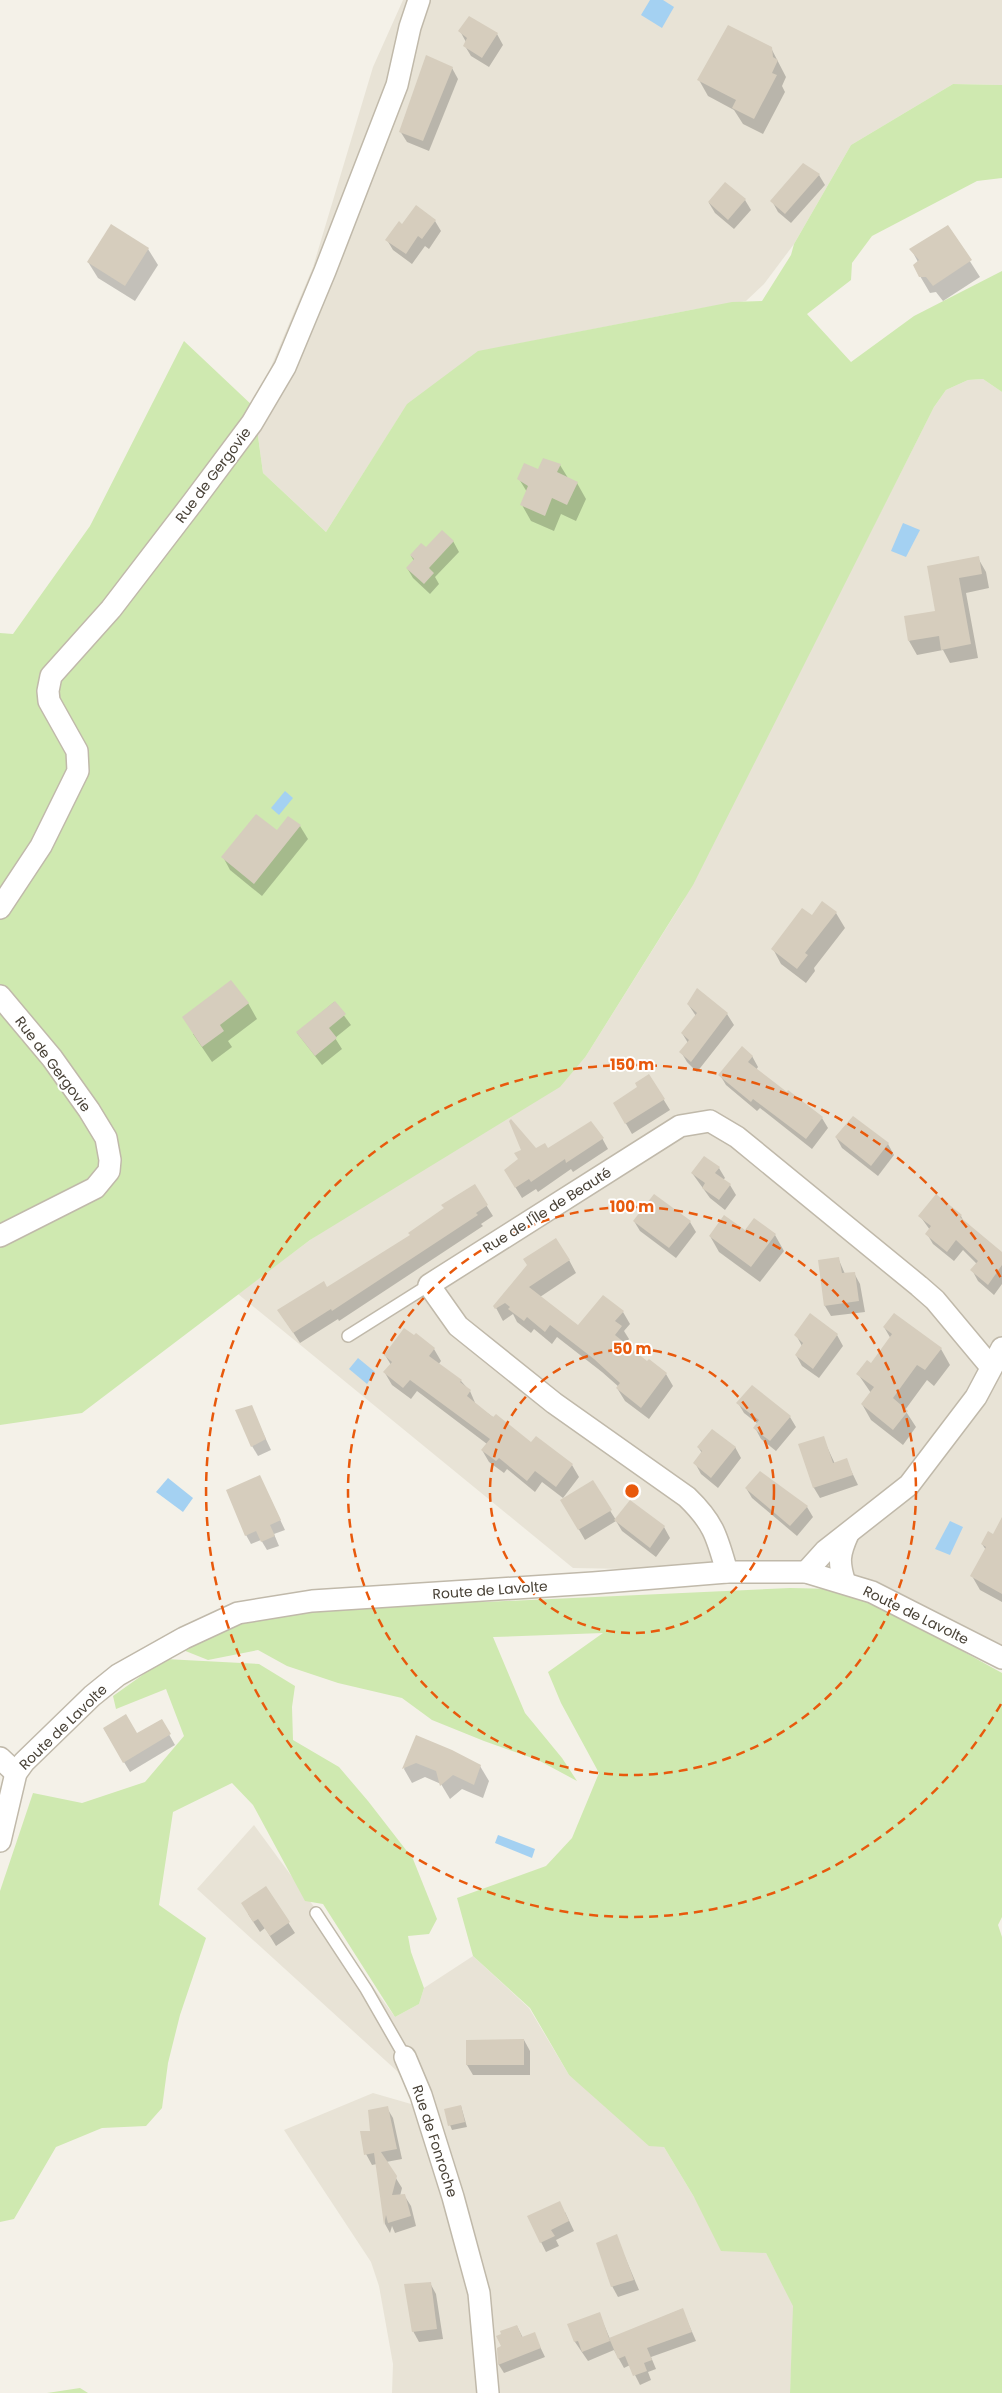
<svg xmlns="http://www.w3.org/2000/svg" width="1002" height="2393" font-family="Poppins,sans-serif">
<rect width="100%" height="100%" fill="#f4f1e8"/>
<g fill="#e8e3d6">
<polygon points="403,0 1002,0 1002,85 953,84 851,145 794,244 764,284 746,301 691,310 486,350 401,414 326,532 263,473 254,407 313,267 373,67"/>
<polygon points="983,379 1002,392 1002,1653 843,1573 573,1568 238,1294 310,1240 586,1056 682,903 934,407 946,390 968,380"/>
<polygon points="254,1825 395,2017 419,2004 424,1988 473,1956 529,2008 569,2075 664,2147 694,2197 766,2253 794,2306 790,2393 392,2393 393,2364 379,2286 371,2262 284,2130 373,2093 418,2106 397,2071 197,1889"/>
</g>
<g fill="#cfe9b0">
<polygon points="953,84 1002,85 1002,178 977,181 872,236 852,263 851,280 807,314 851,362 914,316 1002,271 1002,392 983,379 968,380 946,390 934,407 693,885 586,1056 560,1087 310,1240 82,1413 0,1425 0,633 13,634 90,526 184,341 254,407 263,473 326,532 407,404 478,351 732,302 762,301 791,255 794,244 851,145"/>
<polygon points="790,1588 837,1589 883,1607 1002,1673 1002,1917 998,1925 1002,1937 1002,2393 790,2393 793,2306 766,2253 721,2251 694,2197 664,2147 649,2146 569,2075 530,2008 473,1956 457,1898 546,1866 572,1838 599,1773 561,1703 548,1672 603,1633 493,1637 525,1713 562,1758 577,1781 538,1760 484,1741 432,1720 402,1698 338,1683 287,1666 258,1650 208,1660 183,1650 250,1617 386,1603 485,1602"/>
<polygon points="165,1659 259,1664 295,1686 292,1707 293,1740 339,1767 368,1801 413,1859 437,1919 429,1934 408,1936 411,1952 424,1988 419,2004 395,2017 323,1904 305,1901 253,1805 232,1783 173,1812 159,1905 206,1938 180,2015 168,2063 162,2108 146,2126 102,2128 56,2147 14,2219 0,2222 0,1891 33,1793 82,1803 145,1782 184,1736 166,1689 116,1709 113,1696"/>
<polygon points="80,2388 88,2393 47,2393"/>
</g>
<g fill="#a4d1f2">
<polygon points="650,0 663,0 674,7 662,28 641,15"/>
<polygon points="903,523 920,530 906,557 891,551"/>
<polygon points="285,791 293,798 279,815 271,808"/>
<polygon points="358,1358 375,1372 367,1384 349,1369"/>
<polygon points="168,1478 193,1498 183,1512 156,1492"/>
<polygon points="950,1521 963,1527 950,1555 935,1549"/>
<polygon points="498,1835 535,1849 532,1858 495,1843"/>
</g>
<g fill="#0003">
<polygon points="460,31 497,34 503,45 489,67 471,56 465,46 466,42"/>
<polygon points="771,48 786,77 782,86 785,92 763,134 743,124 734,110 708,96 699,80"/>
<polygon points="452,68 458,79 429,151 407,142 400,131"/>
<polygon points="819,175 825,185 791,223 778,212 772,201"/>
<polygon points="745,200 751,210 734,229 715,213 709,203"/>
<polygon points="435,221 441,231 429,249 425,246 412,264 393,250 387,240 403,225"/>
<polygon points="111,226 148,249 158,265 135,301 98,278 88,262"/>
<polygon points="948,227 980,277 943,301 936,292 930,293 920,276 918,262 911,249"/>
<polygon points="560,465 568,478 577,483 586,499 576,521 561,514 554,531 531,521 522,505 527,492 519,479"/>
<polygon points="453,541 459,552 435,577 439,584 430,594 413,578 407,568 414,561 411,556 426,549"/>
<polygon points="978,558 986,572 989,588 966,593 978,658 950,663 943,650 917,655 909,641 936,612 928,567"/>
<polygon points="300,826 308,839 262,896 230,870 223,857 277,832"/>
<polygon points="836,913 845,928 814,968 815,971 806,983 781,964 773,949 812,917"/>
<polygon points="698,990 727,1014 734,1025 697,1072 687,1062 681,1052 688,1043 682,1033 696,1016 688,1004"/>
<polygon points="334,1002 351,1025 335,1038 342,1049 322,1065 297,1033"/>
<polygon points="248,1003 257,1019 228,1041 232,1047 212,1062 193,1034"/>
<polygon points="752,1056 758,1067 756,1070 787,1094 822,1118 828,1128 812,1149 760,1108 757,1111 726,1085 720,1075"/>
<polygon points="649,1076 670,1110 632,1134 614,1103 638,1088"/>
<polygon points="836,1137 888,1144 894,1155 878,1176 842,1148"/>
<polygon points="602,1138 608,1149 573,1172 571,1169 538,1192 536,1189 522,1198 505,1170 536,1149 547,1149"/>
<polygon points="719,1168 725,1178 723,1180 730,1185 736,1195 725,1210 710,1198 692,1173"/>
<polygon points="474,1186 493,1216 481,1224 483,1226 339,1321 338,1319 300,1343 285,1320 327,1289 411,1236"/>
<polygon points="920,1216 961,1216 964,1222 1002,1253 1002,1284 994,1295 978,1281 972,1270 977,1264 963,1250 954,1261 933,1244 927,1234 930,1230"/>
<polygon points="634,1221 690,1222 696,1232 676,1258 640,1231"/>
<polygon points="745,1232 775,1235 784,1251 760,1282 719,1252 710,1236"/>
<polygon points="838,1258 845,1274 854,1273 860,1284 865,1312 831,1316 825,1306"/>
<polygon points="569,1260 576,1273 540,1297 578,1326 623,1312 630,1324 624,1331 629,1339 625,1344 647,1363 666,1374 673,1386 649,1419 625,1401 617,1388 619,1387 602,1372 557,1337 552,1344 534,1329 531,1333 517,1322 513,1314 503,1321 495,1306"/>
<polygon points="884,1327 941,1349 950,1365 934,1386 927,1380 905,1410 916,1427 903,1445 871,1420 862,1404 871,1393 858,1374 871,1364 891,1339"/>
<polygon points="416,1335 434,1349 441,1361 438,1365 461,1381 470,1391 476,1405 531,1444 572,1465 579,1477 563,1498 542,1482 535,1492 507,1469 504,1473 489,1462 482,1450 487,1444 417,1391 411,1399 392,1385 385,1373 391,1365 385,1355"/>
<polygon points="796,1335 837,1335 843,1346 819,1378 802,1366 796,1355 802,1346"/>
<polygon points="752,1386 790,1417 796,1427 776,1451 761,1439 755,1428 758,1424 744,1413 738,1403"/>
<polygon points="251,1407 271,1450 258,1456 252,1446"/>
<polygon points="823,1438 835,1464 846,1460 858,1485 820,1498 814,1488 800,1445"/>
<polygon points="698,1447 735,1447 741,1458 718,1488 701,1474 695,1463 702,1453"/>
<polygon points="260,1477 285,1530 274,1534 279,1546 267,1550 261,1540 251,1544 246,1535"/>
<polygon points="592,1482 616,1520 630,1502 664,1527 670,1538 656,1557 622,1531 616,1521 585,1540 562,1500"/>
<polygon points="746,1488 807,1507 813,1517 797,1536 752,1498"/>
<polygon points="1002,1541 1002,1602 980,1590 972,1576 986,1550 982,1544"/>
<polygon points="161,1720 175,1745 130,1772 104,1729 137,1735"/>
<polygon points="417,1737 480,1766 489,1781 483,1798 462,1789 450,1799 441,1784 425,1777 412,1783 404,1769"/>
<polygon points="266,1888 295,1933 276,1946 265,1928 260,1932 248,1914"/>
<polygon points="524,2040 530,2051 530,2075 473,2075 467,2065"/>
<polygon points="461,2106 467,2127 452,2130 450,2125"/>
<polygon points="387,2108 393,2118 402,2159 386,2162 402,2188 400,2196 404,2195 411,2206 416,2226 395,2233 392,2226 390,2233 385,2224 377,2164 372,2165 366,2154 372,2132"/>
<polygon points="565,2212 574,2231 556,2240 559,2246 546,2252 541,2242"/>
<polygon points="616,2236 639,2290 618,2297 612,2286"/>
<polygon points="430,2283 436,2294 443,2339 419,2342 413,2331"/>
<polygon points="682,2309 696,2341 651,2357 656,2369 648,2372 651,2380 640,2385 630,2365 624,2368 614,2350 588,2361 575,2342 569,2325 599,2313 610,2339"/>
<polygon points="517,2326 523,2338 534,2334 545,2357 504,2373 499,2365 498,2349 502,2347"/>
</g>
<g fill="#d6cdbd">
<polygon points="469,16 498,33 482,58 463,46 467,38 458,31"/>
<polygon points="728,25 772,47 773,57 778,60 772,73 777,75 754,119 732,108 736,100 697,80"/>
<polygon points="426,55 453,67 423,141 399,132"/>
<polygon points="803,163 820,174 785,214 770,201"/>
<polygon points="725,182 746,199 728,220 708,202"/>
<polygon points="416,205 436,220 422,239 418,236 406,254 385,240 399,221 402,224"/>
<polygon points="111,224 149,248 125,286 87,262"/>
<polygon points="948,225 972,260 933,286 926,277 919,277 913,265 919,260 909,249"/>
<polygon points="543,458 561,464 557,472 578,482 567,505 552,498 545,516 520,505 528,486 517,479 524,463 538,469"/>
<polygon points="442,530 454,541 429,568 434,573 424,584 406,568 414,559 410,555 421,543 426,547"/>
<polygon points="979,556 982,574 959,578 971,644 941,650 939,636 908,641 904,616 935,611 927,566"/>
<polygon points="256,814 277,830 288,816 301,825 254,884 221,857"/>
<polygon points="822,901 837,912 805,953 808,955 797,969 771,949 802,908 812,915"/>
<polygon points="231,980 249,1003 220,1025 224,1031 202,1047 182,1017"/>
<polygon points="697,988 728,1013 691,1062 679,1052 689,1040 681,1033 697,1013 687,1004"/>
<polygon points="335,1001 346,1014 329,1028 337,1038 315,1056 296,1032"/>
<polygon points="742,1046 753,1056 748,1062 787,1092 788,1090 823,1117 806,1139 753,1099 751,1102 718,1075"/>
<polygon points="649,1074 665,1099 625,1124 613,1103 637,1087 635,1083"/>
<polygon points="853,1116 889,1143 871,1166 835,1137"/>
<polygon points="511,1119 536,1148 545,1143 548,1148 591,1121 604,1138 566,1163 565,1159 531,1182 529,1179 515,1188 504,1170 518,1159 514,1153 521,1150 509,1121"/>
<polygon points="704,1156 720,1167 715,1173 731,1184 719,1200 702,1188 705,1183 691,1173"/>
<polygon points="475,1184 488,1205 476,1213 478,1215 332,1311 331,1309 293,1333 277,1310 324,1281 327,1287 410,1235 408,1233 444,1208 441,1205"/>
<polygon points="654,1194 691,1221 669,1248 633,1221"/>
<polygon points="936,1194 962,1215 960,1217 1002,1252 1002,1265 988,1285 970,1270 978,1261 956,1240 947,1252 925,1234 931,1226 918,1216"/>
<polygon points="724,1215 745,1230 754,1218 776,1234 751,1267 709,1236"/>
<polygon points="556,1238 570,1260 529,1287 578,1325 603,1295 624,1311 615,1321 622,1326 615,1335 647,1361 649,1359 667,1373 641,1408 616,1388 620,1383 594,1359 550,1325 545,1332 527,1317 524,1321 508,1309 510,1307 505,1303 495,1309 493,1306 527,1265 523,1259"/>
<polygon points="839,1257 842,1273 855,1272 859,1301 824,1306 818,1260"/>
<polygon points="810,1313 838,1334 813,1369 795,1355 803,1343 794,1335"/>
<polygon points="894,1313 942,1348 925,1370 917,1365 893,1398 908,1411 893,1430 861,1404 874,1387 856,1374 867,1360 871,1363 892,1334 883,1327"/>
<polygon points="404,1328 414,1335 416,1333 435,1348 429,1356 462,1380 460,1382 471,1390 467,1396 493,1417 496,1414 531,1442 536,1436 573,1464 556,1487 535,1471 527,1481 499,1458 496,1461 481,1450 490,1439 410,1380 403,1388 383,1372 392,1362 384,1355"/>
<polygon points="752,1385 791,1416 770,1441 753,1428 759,1420 736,1403"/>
<polygon points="252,1405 266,1439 251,1447 235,1410"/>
<polygon points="712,1429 736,1447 711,1478 693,1463 702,1451 697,1447"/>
<polygon points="824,1436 833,1463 847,1458 853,1475 813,1488 798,1444"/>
<polygon points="760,1471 808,1506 790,1526 745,1488"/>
<polygon points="260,1475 281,1520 270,1525 275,1536 261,1542 256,1531 245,1536 226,1490"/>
<polygon points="593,1480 612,1510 578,1530 560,1500"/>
<polygon points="630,1500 665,1526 650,1548 614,1520"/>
<polygon points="1002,1517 1002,1594 970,1576 986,1547 981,1544 988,1531 993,1534"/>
<polygon points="126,1714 137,1733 162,1719 171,1734 123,1763 103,1728"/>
<polygon points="416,1735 452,1750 481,1765 474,1785 453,1775 440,1786 436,1771 416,1763 402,1769"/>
<polygon points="266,1886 290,1922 270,1936 258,1919 253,1922 241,1903"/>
<polygon points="524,2039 524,2065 466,2065 466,2040"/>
<polygon points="461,2105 465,2122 448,2126 444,2109"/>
<polygon points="388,2106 397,2149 381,2152 397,2176 392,2195 405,2194 411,2216 388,2223 386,2215 384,2225 374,2153 364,2155 360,2131 370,2131 368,2110"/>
<polygon points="560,2201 569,2221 551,2230 555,2236 540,2243 527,2216"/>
<polygon points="617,2234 634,2280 611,2287 596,2243"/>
<polygon points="431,2282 437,2329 412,2332 404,2284"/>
<polygon points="683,2308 692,2332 647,2348 652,2360 644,2363 647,2371 633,2376 625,2356 618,2359 609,2338"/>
<polygon points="600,2312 610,2341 582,2352 578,2341 574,2342 567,2324"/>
<polygon points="517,2325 522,2337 535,2332 541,2348 498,2365 497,2348 501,2346 496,2336 501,2334 500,2331"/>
</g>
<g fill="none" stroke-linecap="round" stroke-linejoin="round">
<defs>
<g id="lane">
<polyline points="348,1336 429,1285"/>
<polyline points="316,1913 366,1989 405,2057"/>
</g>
<g id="street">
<polyline points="0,908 41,846 78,771 77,751 49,701 48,691 51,676 111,609 193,502 252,423 285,367 325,271 397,85 410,27 419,0"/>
<polyline points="0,996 52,1058 89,1110 106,1138 110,1160 109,1171 95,1188 0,1236"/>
<path d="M727,1572C717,1537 714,1523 687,1497L554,1403L458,1326L429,1285L680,1126L710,1121L737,1137L919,1286L935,1300L991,1367"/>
<polyline points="806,1572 825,1551 909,1485 976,1397 1002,1348"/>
<path d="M845,1583C838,1562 839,1554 848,1534"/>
<polyline points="0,1758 16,1773"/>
<polyline points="0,1841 16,1773 24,1762 92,1696 118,1675 184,1638 238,1613 312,1601 593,1583 727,1572 806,1572 872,1592 1002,1658"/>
<polyline points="405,2057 421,2095 453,2197 479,2293 488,2393"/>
</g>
</defs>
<use href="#lane" stroke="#c0b9aa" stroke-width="14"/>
<use href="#street" stroke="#c0b9aa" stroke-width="24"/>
<use href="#lane" stroke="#fff" stroke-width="11"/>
<use href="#street" stroke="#fff" stroke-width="21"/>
</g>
<g fill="none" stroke="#e8590c" stroke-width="2.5" stroke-dasharray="9 6">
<circle cx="632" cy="1491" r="142"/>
<circle cx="632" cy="1491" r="284"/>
<path d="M1001 1704A426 426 0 1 1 1001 1278"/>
</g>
<g text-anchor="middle" stroke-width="4" stroke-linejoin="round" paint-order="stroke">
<g font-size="14" fill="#484136" stroke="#fff">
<text transform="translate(213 475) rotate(-53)" y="5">Rue de Gergovie</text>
<text transform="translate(53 1064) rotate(53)" y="5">Rue de Gergovie</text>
<text transform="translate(547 1210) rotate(-32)" y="5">Rue de l'Île de Beauté</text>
<text transform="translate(490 1590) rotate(-4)" y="5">Route de Lavolte</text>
<text transform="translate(916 1615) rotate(26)" y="5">Route de Lavolte</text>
<text transform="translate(63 1727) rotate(-44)" y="5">Route de Lavolte</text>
<text transform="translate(435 2141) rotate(72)" y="5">Rue de Fonroche</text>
</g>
</g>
<circle cx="632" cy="1491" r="8" fill="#e8590c" stroke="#fff" stroke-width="2.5"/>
<g font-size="15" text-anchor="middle" font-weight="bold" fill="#e8590c" stroke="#fff" stroke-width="4" stroke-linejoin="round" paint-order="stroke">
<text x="632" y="1070">150 m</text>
<text x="632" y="1212">100 m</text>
<text x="632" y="1354">50 m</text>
</g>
</svg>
